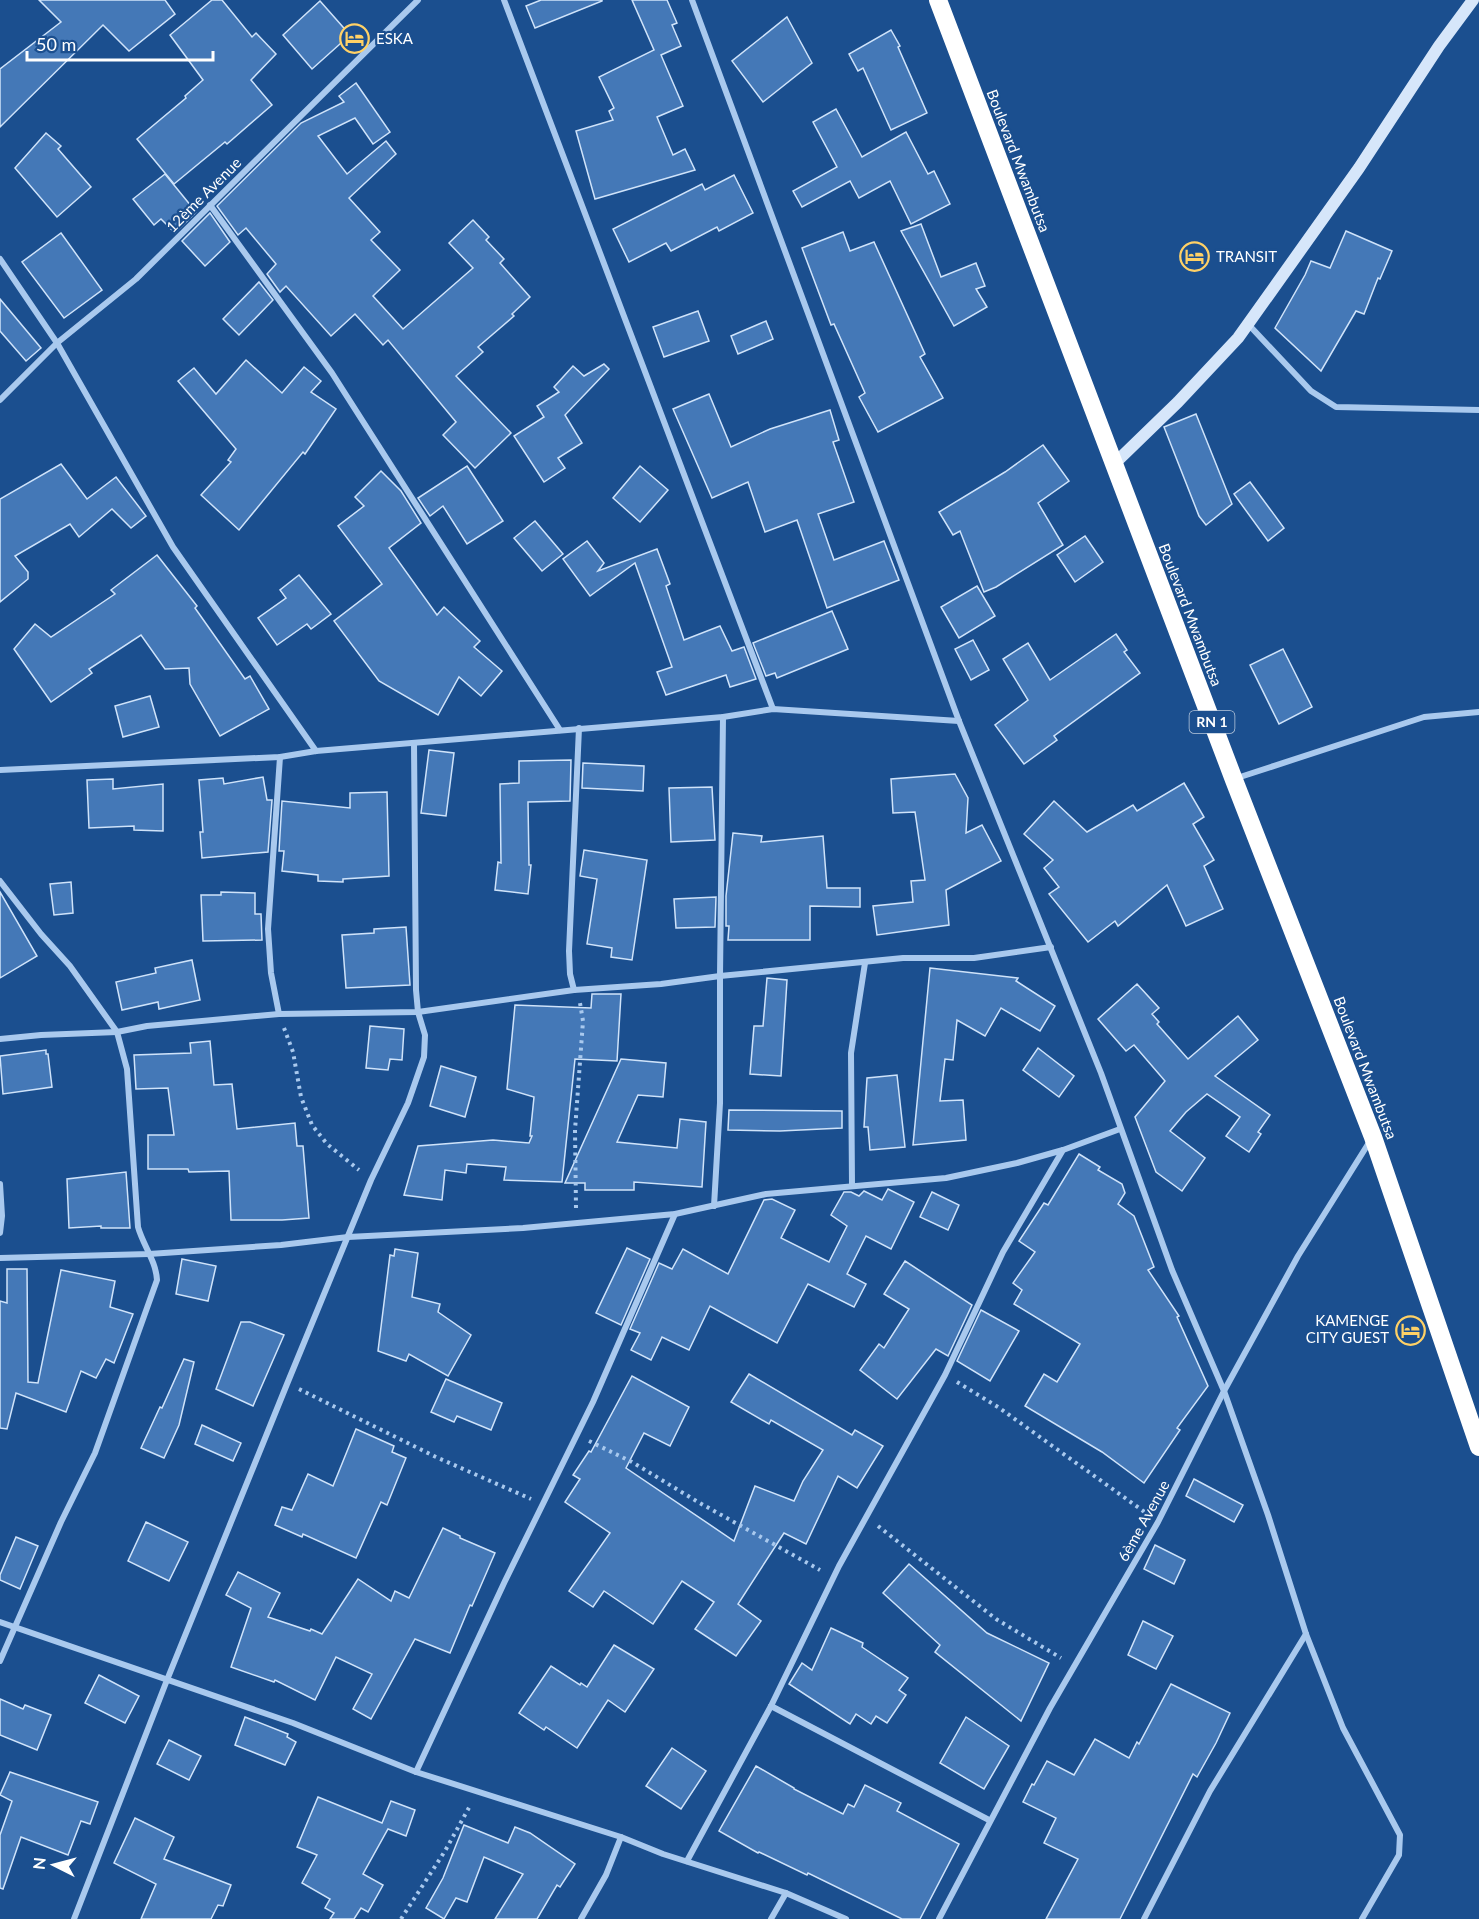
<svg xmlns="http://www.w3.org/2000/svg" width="1479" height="1919" font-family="Lato,sans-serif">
<rect width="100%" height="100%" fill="#1b4f8f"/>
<g fill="#4478b7" stroke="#cfe3fa" stroke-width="1.5">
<polygon points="39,0 165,0 175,14 129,51 103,25 0,127 0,69 61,22"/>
<polygon points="212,0 222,0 252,37 256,33 276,54 251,80 272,105 227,144 225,142 174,184 137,139 186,98 185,96 203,80 170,35"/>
<polygon points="541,0 602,0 602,1 535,28 526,6"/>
<polygon points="632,0 667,0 677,23 672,25 681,46 661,55 683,106 657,117 673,155 685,149 695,170 595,199 576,131 613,120 609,111 614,108 599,77 654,50"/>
<polygon points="320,1 350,35 312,69 283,35"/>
<polygon points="787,17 812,63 763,102 732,61"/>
<polygon points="891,30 900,46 898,47 927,113 891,130 863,68 858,71 849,54"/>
<polygon points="356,83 390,132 373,144 355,118 318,136 347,174 386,141 396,154 349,198 380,232 371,240 400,270 373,296 403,329 473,268 449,243 473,220 489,237 486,240 504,259 500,263 530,297 512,314 514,316 478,347 483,352 456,376 511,433 475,468 443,435 456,422 388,340 383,345 355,314 331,336 286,286 280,292 267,274 276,264 246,228 238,235 217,206 301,123 344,102 339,96"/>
<polygon points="836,109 862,157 906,132 928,174 934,171 950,204 911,224 890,181 859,198 850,181 802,207 793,191 837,167 813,122"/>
<polygon points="46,133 61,146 58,149 91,187 57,217 15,168"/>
<polygon points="165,174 196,212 175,233 161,219 154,225 133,199"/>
<polygon points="734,175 753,213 719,231 717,227 671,251 666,243 629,262 613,229 702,184 705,190"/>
<polygon points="210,213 230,242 205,266 182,241"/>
<polygon points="921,224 941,277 976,263 985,286 976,289 987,307 954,326 901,231"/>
<polygon points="1346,231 1392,251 1380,279 1378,278 1364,314 1356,311 1321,371 1275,328 1305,275 1311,261 1330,268"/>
<polygon points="843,232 850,251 874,242 925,354 920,357 943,398 878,432 859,397 865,393 834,324 831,325 802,248"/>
<polygon points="61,233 102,290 64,318 22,262"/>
<polygon points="259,282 273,300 239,335 223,319"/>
<polygon points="0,299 41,348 26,361 0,331"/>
<polygon points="698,311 709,341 664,357 653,327"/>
<polygon points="766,321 773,339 738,354 731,336"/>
<polygon points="246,360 282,393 304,367 321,381 311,392 336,409 305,454 303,452 239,530 201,495 231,462 228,460 236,449 178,381 194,368 216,394"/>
<polygon points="604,364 609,369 565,415 582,443 558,458 565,468 544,482 514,436 544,417 537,406 559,392 554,387 573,366 584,376"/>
<polygon points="709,394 731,447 770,429 830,410 839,440 833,442 854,502 818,514 834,560 884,541 899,580 827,608 797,520 765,532 748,482 712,498 673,409"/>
<polygon points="1196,414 1232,504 1206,525 1199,516 1164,427"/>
<polygon points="1043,445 1069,481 1038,503 1063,545 996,587 984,592 960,531 953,535 939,512 1005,472"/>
<polygon points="61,464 87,499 116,477 146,516 131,528 112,509 79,537 70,524 15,556 28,572 28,579 0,602 0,499"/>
<polygon points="467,466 503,521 467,544 443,506 430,516 418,498"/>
<polygon points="640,466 668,490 640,522 613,498"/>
<polygon points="381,471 401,491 421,523 389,548 437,615 444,607 480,641 474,647 502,671 481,696 459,677 438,715 379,681 334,621 382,584 338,526 364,506 355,497"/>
<polygon points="1250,482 1284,528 1268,541 1234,494"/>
<polygon points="535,521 563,554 542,571 514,538"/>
<polygon points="1085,536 1103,562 1075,582 1057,555"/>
<polygon points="587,541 604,563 598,571 657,549 670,584 666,586 684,640 720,626 732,651 744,647 756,679 730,687 726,675 666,695 657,672 672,667 635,563 590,596 563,559"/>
<polygon points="157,555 197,606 195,608 245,679 250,676 269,709 220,736 190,684 189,668 165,669 141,635 89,669 92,673 51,702 14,649 35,624 51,637 115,594 111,590"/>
<polygon points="299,575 331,614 311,629 307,624 277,645 258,618 286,598 280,590"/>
<polygon points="977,586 995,616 959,638 941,607"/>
<polygon points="832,611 848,649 777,678 775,673 766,676 753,643"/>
<polygon points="1116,634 1127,650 1124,652 1140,673 1054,736 1057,740 1024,764 995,725 1028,700 1003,659 1028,643 1050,680"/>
<polygon points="973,640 989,670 971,680 955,649"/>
<polygon points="1283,649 1312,707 1279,724 1250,665"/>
<polygon points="150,696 159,727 123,737 115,706"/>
<polygon points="429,750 454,753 446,816 421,813"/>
<polygon points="571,760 570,801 528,802 529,865 531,865 528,894 495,890 498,862 501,863 500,784 519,783 519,761"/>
<polygon points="583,763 644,766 643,791 582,788"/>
<polygon points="955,774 968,798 966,833 982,825 1001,861 946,890 949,925 877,935 873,906 913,902 911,881 925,880 915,812 893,813 891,779"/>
<polygon points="263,777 267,800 272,800 268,852 202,858 200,832 203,832 199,780 223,778 224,784"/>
<polygon points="113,779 113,789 163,784 163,831 134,830 134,826 89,828 87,780"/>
<polygon points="1184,783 1204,817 1193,824 1214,860 1204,866 1223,909 1186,926 1167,885 1118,926 1115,921 1088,942 1049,894 1059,887 1044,868 1053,860 1024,834 1054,801 1087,832 1133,805 1137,811"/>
<polygon points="712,787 715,840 671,842 669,788"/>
<polygon points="387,792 389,876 343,879 343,882 318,881 318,875 282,871 284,851 279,851 282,801 350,808 350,793"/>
<polygon points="733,833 762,836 761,842 823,836 827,888 860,888 860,907 810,906 810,940 728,940 729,926 726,926 726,896"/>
<polygon points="584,850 647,860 632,960 611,957 612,948 587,944 597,879 580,876"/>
<polygon points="71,882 73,913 54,915 50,884"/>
<polygon points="0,892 37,956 0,978"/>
<polygon points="221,892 255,893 255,914 261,914 262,940 203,941 201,895 221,895"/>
<polygon points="716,897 715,927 676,928 674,899"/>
<polygon points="406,927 410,985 346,988 342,935 374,933 374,929"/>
<polygon points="192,960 200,1000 159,1009 158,1002 122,1010 116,982 156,973 155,968"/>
<polygon points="930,968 1018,978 1016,981 1055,1006 1040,1031 1001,1008 985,1036 957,1020 953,1060 945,1059 940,1101 963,1100 966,1140 913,1145"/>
<polygon points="767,978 787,980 781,1076 750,1074 754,1026 763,1026"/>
<polygon points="1137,984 1159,1008 1152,1014 1159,1022 1157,1024 1188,1059 1238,1016 1258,1040 1215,1076 1270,1115 1258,1132 1261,1134 1249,1152 1226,1136 1240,1117 1207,1094 1186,1112 1170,1131 1205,1158 1182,1191 1156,1172 1135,1117 1165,1081 1134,1045 1126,1051 1098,1019"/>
<polygon points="592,994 621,994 617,1061 575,1059 562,1182 504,1180 506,1167 467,1164 466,1173 445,1170 442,1200 404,1195 418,1146 493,1140 529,1143 532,1136 530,1136 534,1097 507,1089 515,1005 591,1008"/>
<polygon points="370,1026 404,1029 402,1060 390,1059 388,1070 366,1068"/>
<polygon points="210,1041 214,1085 232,1084 237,1129 295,1123 297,1146 303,1146 309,1218 282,1220 231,1220 229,1171 189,1172 188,1169 148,1169 148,1135 174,1135 168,1088 136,1089 134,1055 191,1053 190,1043"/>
<polygon points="1038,1048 1074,1076 1059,1097 1023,1070"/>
<polygon points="46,1050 46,1054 48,1054 52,1087 3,1094 0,1056"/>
<polygon points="621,1059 666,1063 663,1097 638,1095 617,1142 677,1148 680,1119 706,1122 702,1187 634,1182 634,1190 585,1190 585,1183 565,1183"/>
<polygon points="441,1066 476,1077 465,1117 430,1106"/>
<polygon points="897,1075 905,1147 870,1150 868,1127 864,1127 867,1078"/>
<polygon points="729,1110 842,1111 842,1128 780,1131 728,1130"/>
<polygon points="1079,1154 1100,1167 1098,1170 1122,1184 1125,1193 1118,1204 1134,1216 1154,1267 1148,1270 1179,1316 1177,1317 1208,1386 1177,1428 1180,1430 1144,1483 1102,1452 1025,1406 1044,1374 1057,1382 1080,1344 1014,1304 1022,1290 1013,1283 1035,1252 1019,1241 1044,1203 1048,1205"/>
<polygon points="126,1172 130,1228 101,1228 101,1226 69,1228 67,1179"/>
<polygon points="888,1189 914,1202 891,1249 866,1236 847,1274 866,1284 854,1307 808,1284 777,1343 710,1306 689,1350 662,1337 651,1360 631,1350 640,1333 630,1329 659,1263 672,1269 683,1249 728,1274 764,1200 772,1199 795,1210 781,1238 829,1262 847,1226 831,1215 844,1192 851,1192 859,1196 864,1191 882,1200"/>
<polygon points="932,1192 959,1205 948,1230 920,1217"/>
<polygon points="627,1248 650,1259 621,1325 596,1313"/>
<polygon points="395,1249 418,1253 412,1297 440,1304 438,1312 471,1335 448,1376 409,1354 406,1361 378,1351 390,1255 394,1256"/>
<polygon points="182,1259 216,1266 208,1301 176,1294"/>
<polygon points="905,1261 972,1305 948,1356 936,1349 897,1399 860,1370 879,1344 884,1348 909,1309 884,1294"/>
<polygon points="7,1269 27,1269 28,1382 38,1383 61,1270 115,1281 110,1307 133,1314 114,1363 106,1359 96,1378 81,1371 66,1412 16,1393 7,1429 0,1428 0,1301 7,1303"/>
<polygon points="981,1310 1019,1331 990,1381 957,1361"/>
<polygon points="241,1322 250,1322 284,1335 253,1406 216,1389"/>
<polygon points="184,1359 194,1362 179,1425 164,1458 141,1448 160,1407 162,1408"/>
<polygon points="749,1374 852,1435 855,1430 883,1446 857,1488 838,1476 806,1544 784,1533 738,1604 761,1621 736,1656 695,1629 714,1602 682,1581 653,1624 604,1591 593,1607 569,1591 610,1533 565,1502 580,1479 573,1475 589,1451 591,1452 632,1376 689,1407 670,1446 644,1433 626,1468 734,1541 755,1486 794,1501 803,1481 823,1450 771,1420 769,1424 731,1402"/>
<polygon points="446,1379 502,1403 491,1430 457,1416 454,1422 431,1412"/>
<polygon points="202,1425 241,1443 233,1461 195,1444"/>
<polygon points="356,1429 394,1446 392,1452 406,1458 387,1505 381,1502 356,1558 303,1534 302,1537 275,1525 282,1507 292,1510 308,1474 333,1486"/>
<polygon points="1194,1479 1243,1505 1234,1522 1186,1496"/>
<polygon points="146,1522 188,1542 169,1581 128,1561"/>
<polygon points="443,1528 460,1536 460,1538 495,1553 472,1606 470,1605 450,1653 415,1639 371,1719 353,1709 372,1674 336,1657 315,1700 275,1680 274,1682 231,1667 251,1608 226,1595 238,1572 280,1593 268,1617 310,1631 311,1629 322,1634 358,1579 391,1601 395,1591 409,1598"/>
<polygon points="16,1537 38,1546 20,1589 0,1580 0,1575"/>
<polygon points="1155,1545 1185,1560 1174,1584 1144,1569"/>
<polygon points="909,1564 987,1633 1049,1663 1021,1721 935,1652 940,1645 883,1593"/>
<polygon points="1143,1621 1173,1636 1156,1669 1128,1655"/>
<polygon points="831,1628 863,1643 862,1647 908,1678 899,1690 906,1695 887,1723 876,1716 871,1724 856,1714 850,1724 789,1684 802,1663 812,1670"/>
<polygon points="614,1645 654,1669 625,1712 608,1700 577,1748 546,1727 544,1730 519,1713 551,1666 580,1685 581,1683 587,1687"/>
<polygon points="99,1675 139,1696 125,1723 85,1703"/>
<polygon points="1171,1684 1230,1713 1216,1743 1197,1777 1193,1774 1120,1919 1046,1919 1078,1859 1044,1843 1056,1818 1023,1802 1032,1784 1034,1785 1047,1761 1074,1775 1095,1739 1129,1758 1137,1742 1139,1744"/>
<polygon points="0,1699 23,1709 25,1705 51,1715 37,1750 0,1735"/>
<polygon points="245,1717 288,1734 287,1737 296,1742 285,1765 235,1745"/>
<polygon points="966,1717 1009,1746 984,1789 940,1763"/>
<polygon points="169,1740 201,1756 189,1780 157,1764"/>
<polygon points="672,1748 706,1771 681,1809 646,1786"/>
<polygon points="756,1766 794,1788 794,1789 843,1814 848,1804 854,1807 865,1785 901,1803 897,1811 959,1844 920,1919 902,1919 808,1873 807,1875 759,1852 758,1853 719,1831"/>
<polygon points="10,1772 98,1802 90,1824 81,1821 68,1855 21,1837 3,1889 0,1888 0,1835 12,1801 0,1795"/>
<polygon points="318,1797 382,1823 391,1801 415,1810 406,1836 388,1829 363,1874 383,1885 368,1912 361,1908 354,1919 330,1919 334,1913 325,1908 330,1899 302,1883 317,1855 297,1847"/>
<polygon points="135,1818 174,1837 164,1859 231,1885 223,1906 218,1905 211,1919 141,1919 156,1884 114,1863"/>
<polygon points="464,1825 508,1843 515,1827 530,1833 575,1864 560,1887 557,1885 537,1919 495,1919 523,1874 484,1857 467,1902 456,1898 444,1919 426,1908 443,1878"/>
</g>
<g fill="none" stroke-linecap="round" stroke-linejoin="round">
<g stroke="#a9c9ee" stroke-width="4" stroke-dasharray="3 4.5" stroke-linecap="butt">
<polyline points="284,1028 293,1052 301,1097 312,1125 327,1144 359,1170"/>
<polyline points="576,1208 575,1130 583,1021 580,1003"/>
<polyline points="957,1382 998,1407 1146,1513"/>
<polyline points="299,1389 436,1457 531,1499"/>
<polyline points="589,1441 632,1462 698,1502 820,1570"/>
<polyline points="878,1526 996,1619 1061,1658"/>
<polyline points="401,1919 445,1851 471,1804"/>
</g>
<g stroke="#a9c9ee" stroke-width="6">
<polyline points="504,0 773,709"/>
<polyline points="692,0 959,721 1101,1073 1172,1270 1224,1391 1268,1515 1306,1634 1343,1728 1400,1835 1399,1855 1362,1919"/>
<polyline points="210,205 332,373 560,730"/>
<polyline points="0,259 57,343 173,547 316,751"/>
<polyline points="1248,324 1311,391 1336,407 1479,410"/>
<polyline points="0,400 57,343 136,279 418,0"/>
<polyline points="0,770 280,757 316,751 723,717 773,709 959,721"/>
<polyline points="1237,778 1424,717 1479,712"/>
<path d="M0,881L41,934L70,966L117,1032L127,1069L138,1227C143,1245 156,1261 157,1280L95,1453L61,1522L0,1661"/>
<polyline points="574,990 570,974 569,951 579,728"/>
<polyline points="279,1014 271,973 268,929 280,757"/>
<polyline points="0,1039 41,1035 117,1032 147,1026 279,1014 418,1012 574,990 661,984 720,976 903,958 974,958 1051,947"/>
<polyline points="0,1184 2,1216 0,1233"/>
<polyline points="852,1185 851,1053 865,963"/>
<polyline points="714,1206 720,1103 720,976 723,717"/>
<polyline points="0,1258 149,1254 281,1245 348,1237 523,1228 675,1214 766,1194 946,1178 1017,1163 1063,1150"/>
<polyline points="0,1622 293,1723 416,1772 621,1837 663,1854 786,1893 846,1919"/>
<polyline points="771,1706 989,1820"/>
<polyline points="416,1772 505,1581 593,1402 675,1214"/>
<polyline points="687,1861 771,1706 839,1566 945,1375 1003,1252 1063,1150 1120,1129"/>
<polyline points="74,1919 167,1680 287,1384 371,1180 408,1103 424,1057 425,1035 418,1012 416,990 414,743"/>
<polyline points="581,1919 606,1875 621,1837"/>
<polyline points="771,1919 786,1893"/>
<polyline points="939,1919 1050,1708 1158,1522 1224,1391 1298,1256 1370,1141"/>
<polyline points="1144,1919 1210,1791 1306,1634"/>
</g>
<polyline stroke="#d6e6fa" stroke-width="12" points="1113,465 1178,402 1238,338 1359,168 1439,46 1473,0"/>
<polyline stroke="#fff" stroke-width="18" points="938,0 1234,780 1373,1137 1479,1447"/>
</g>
<defs>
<symbol id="hotel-ring" viewBox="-11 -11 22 22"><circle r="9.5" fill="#1b4f8f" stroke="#ffd166" stroke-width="1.5"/><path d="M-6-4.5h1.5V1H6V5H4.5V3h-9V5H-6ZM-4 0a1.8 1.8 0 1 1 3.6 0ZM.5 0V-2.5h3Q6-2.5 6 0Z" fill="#ffd166"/></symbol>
</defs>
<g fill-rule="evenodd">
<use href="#hotel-ring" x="338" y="22" width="33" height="33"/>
<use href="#hotel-ring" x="1178" y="240" width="33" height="33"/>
<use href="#hotel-ring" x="1394" y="1314" width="33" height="33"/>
</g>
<g text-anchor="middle" stroke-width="4.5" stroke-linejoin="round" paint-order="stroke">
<rect fill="#1b4f8f" stroke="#bbcadd" stroke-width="1.5" x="1189.5" y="711" width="45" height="22" rx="4.5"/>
<g font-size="14" font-weight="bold" fill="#fff">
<text x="1212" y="727">RN 1</text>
</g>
<g font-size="15" fill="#fff" stroke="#1b4f8f" text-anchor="start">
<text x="376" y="44">ESKA</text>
<text x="1216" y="262">TRANSIT</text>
<text x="1389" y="1326" text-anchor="end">KAMENGE<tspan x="1389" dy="17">CITY GUEST</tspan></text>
</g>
<g font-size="15" fill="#fff" stroke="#1b4f8f">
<text transform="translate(1018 161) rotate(69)" y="5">Boulevard Mwambutsa</text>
<text transform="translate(204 195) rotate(-45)" y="5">12ème Avenue</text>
<text transform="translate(1190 615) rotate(69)" y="5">Boulevard Mwambutsa</text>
<text transform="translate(1365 1068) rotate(69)" y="5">Boulevard Mwambutsa</text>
<text transform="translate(1144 1521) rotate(-61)" y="5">6ème Avenue</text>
</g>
</g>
<g transform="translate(54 1865) rotate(276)" stroke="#1b4f8f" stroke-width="4.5" paint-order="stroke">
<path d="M0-4.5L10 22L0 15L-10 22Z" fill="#ffffff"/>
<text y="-9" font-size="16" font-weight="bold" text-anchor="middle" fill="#ffffff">N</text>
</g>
<path d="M27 51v9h186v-9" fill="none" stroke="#ffffff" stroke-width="3"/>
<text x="36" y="51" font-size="18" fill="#ffffff" stroke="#1b4f8f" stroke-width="4.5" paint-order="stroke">50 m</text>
</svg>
